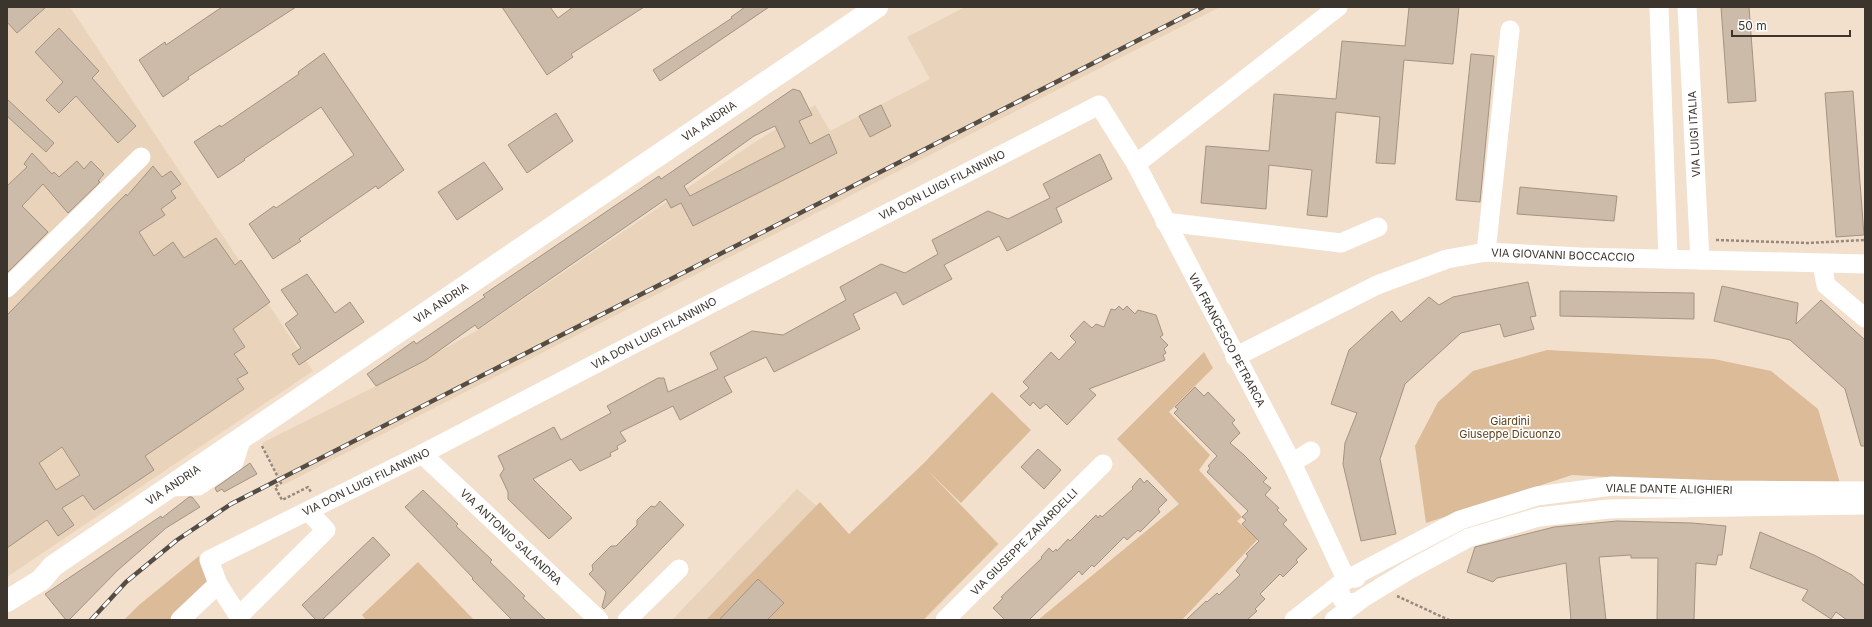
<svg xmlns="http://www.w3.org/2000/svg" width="1872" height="627" font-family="Inter,sans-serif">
<rect width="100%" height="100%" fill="#f2e0cd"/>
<g fill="#ead3bb">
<polygon points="7,7 70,7 313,371 7,577"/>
<polygon points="965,7 1220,7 283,485 262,443 376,386 478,330 755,142 815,105 830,131 930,79 907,37"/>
<polygon points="922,465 999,544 924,620 672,620 797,489 850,535"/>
</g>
<g fill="#dcbb98">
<polygon points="1547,350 1714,359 1771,371 1818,409 1840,483 1707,483 1572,475 1426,523 1415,446 1438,402 1473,371"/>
<polygon points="1204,352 1213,368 1169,412 1210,455 1199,470 1242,517 1237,521 1258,539 1182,620 1038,620 1179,504 1117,439"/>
<polygon points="992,392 1031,430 961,503 927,470 998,544 923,620 767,620 784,603 758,579 719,620 706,620 820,502 849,534 922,465"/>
<polygon points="199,556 208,583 170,620 124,620 139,605"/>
<polygon points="418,562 474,620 366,620 362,615"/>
</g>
<g fill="#ccbba9" stroke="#a39382" fill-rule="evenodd">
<polygon points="7,7 46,7 17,33 7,22"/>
<polygon points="222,7 296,7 188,77 189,79 163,97 139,60 165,42 166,45"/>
<polygon points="502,7 550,7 558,18 573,7 644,7 571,54 573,57 547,75"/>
<polygon points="745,7 769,7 660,81 653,70 732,18 731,17"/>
<polygon points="1409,7 1459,7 1453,64 1404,60 1395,164 1376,163 1380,117 1336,112 1327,217 1307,215 1312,170 1269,165 1266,209 1201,203 1206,146 1269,151 1274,94 1336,99 1342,41 1405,46"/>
<polygon points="1721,7 1749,7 1756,101 1728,103"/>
<polygon points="59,28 99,71 92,78 136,126 118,143 76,96 59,113 46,100 63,82 35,52"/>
<polygon points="324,53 404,170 378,189 376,186 299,239 301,241 273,259 249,224 274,206 276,208 354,155 321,107 244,159 245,160 218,178 194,142 220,125 221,127 299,74 298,72"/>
<polygon points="1471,54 1494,56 1480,202 1456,200"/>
<path d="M793,89L800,91L812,115L799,121L810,144L829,134L837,153L693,226L681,203L671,208L666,199L478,329L475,325L426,360L376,386L367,374L414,341L416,344L485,297L483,295L659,176L661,179ZM775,126L785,147L690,196L684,186L754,136Z"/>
<polygon points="1853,91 1864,235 1836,237 1825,93"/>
<polygon points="7,99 54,143 46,152 7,116"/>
<polygon points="881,105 891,126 870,137 859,116"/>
<polygon points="556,113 573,141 527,173 508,145"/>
<polygon points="32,153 52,174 54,172 59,177 77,161 84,169 91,161 104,174 98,181 100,182 68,213 43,184 22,206 48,232 7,273 7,186 27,167 24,164"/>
<polygon points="1100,154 1112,179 1056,208 1062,222 1007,251 999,236 944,265 952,279 903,305 896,292 853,314 860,329 774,372 766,357 724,377 732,392 680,420 673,406 620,432 626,441 617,446 618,449 610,453 611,456 580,471 571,459 533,479 572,518 549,539 508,499 508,492 500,475 504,469 498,456 554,427 561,440 611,413 607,406 658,378 664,378 668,392 718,369 710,353 752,331 783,335 846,300 840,287 881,264 905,273 938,254 932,240 988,211 1008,219 1050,198 1043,184"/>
<polygon points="484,162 503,189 457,220 438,192"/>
<path d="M153,166L162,177L171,171L181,184L171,191L176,198L161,209L165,215L139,232L154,256L173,242L184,258L216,238L235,265L241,260L270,302L233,329L245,347L234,354L248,373L237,379L244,389L145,456L154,470L94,510L83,495L62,508L74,525L58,536L47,520L7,548V315L126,194L127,196ZM62,447L80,475L56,490L39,463Z"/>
<polygon points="1520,187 1617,196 1614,221 1517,214"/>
<polygon points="307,274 335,313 350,302 364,322 299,365 292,354 301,348 285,324 298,314 281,290"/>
<polygon points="1528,282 1536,316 1530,317 1534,329 1504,337 1500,324 1461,333 1405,384 1380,459 1396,534 1361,541 1343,464 1345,443 1357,413 1331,404 1349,350 1392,311 1401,322 1429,297 1439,305 1453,297"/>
<polygon points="1722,286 1798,303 1796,324 1821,300 1865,340 1865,446 1861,446 1845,389 1790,340 1714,321"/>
<polygon points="1560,291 1694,293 1694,319 1560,316"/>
<polygon points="1119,306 1123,310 1127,306 1135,314 1138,310 1156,315 1163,335 1160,337 1168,345 1164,349 1166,353 1163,355 1165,360 1089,389 1096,395 1067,425 1046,404 1040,409 1033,402 1030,406 1020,396 1029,388 1023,382 1051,352 1059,360 1076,342 1070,336 1084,321 1092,328 1096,324 1104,327 1111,309 1115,310"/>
<polygon points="1195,387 1204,396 1208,392 1235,420 1232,423 1240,433 1230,443 1244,455 1267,478 1263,482 1271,488 1265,495 1279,508 1277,510 1287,520 1283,524 1307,549 1296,560 1298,562 1283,577 1280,574 1260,594 1265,599 1255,609 1257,611 1247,620 1186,620 1206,601 1207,602 1217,593 1219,595 1240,575 1236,571 1248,556 1246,554 1259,541 1242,524 1246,520 1242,517 1248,511 1207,472 1210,468 1208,466 1217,456 1174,413 1178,409 1175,407"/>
<polygon points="1038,449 1061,470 1044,489 1021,467"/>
<polygon points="250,463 257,474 224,492 222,489 217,492 215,488"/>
<polygon points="1140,478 1144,483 1147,480 1167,500 1158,509 1160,512 1140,532 1138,530 1127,540 1124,537 1094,567 1092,565 1082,575 1079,571 1029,620 1005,620 993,608 1003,598 1001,597 1042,558 1041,557 1049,548 1053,552 1056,549 1057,551 1068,539 1070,541 1096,515 1098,518 1100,515 1102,517 1133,489 1132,487"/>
<polygon points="423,490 458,524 456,526 492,560 490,562 525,596 523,598 546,620 512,620 472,579 473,578 405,507"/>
<polygon points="189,497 192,497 200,507 166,528 141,550 118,570 69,620 66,620 45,594 161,516 162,518"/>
<polygon points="660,501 684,525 604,609 602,607 606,592 589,574 593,570 592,565 611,546 616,546 637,525 637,520 651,506 655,507"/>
<polygon points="1617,521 1692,523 1726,526 1722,555 1718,555 1716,565 1696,563 1694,620 1657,620 1658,558 1631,558 1631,555 1599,557 1606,620 1571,620 1566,563 1497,578 1493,582 1467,572 1475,547 1554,527"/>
<polygon points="1760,532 1814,555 1852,575 1865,586 1865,620 1847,620 1836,612 1831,619 1802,600 1808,590 1750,568"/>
<polygon points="373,537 390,555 322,620 316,620 302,605"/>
<polygon points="758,579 784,603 767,620 719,620"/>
</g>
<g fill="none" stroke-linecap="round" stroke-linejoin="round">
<g stroke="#96897c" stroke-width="2.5" stroke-dasharray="3 2" stroke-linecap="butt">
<polyline points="1716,240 1808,243 1865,240"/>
<polyline points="262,446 281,483 275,487 282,500 308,487 311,492"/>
<polyline points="1397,596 1449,620"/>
</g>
<g stroke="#fff" stroke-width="19">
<polyline points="1659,7 1668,259"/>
<polyline points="1687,7 1700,260"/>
<polyline points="1136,164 1338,7"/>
<polyline points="1165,222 1341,243 1378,227"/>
<polyline points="1486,252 1510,30"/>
<polyline points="1822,264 1826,285 1865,318"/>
<polyline points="7,288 141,157"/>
<polyline points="1235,357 1377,285 1447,259 1486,252 1580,257 1865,264"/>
<polyline points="422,454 599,620"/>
<polyline points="1292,463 1311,451"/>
<polyline points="169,487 198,486 234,462 242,437"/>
<polyline points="1356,578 1346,579 1339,588 1342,599 1349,603 1357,602"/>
<polyline points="1348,579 1460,520 1537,496 1612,486 1724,490 1865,491"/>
<polyline points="239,616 326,530 308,511"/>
<polyline points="180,620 218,584"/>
<polyline points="241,620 218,584 209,560 422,454 718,300 1099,105 1136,164 1292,463 1346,579"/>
<polyline points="627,620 679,569"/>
<polyline points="945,620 1103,464"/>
<polyline points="1294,620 1344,581"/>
<polyline points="1334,620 1363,598 1409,570 1468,538 1539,517 1608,509 1865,505"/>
</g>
<polyline stroke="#fff" stroke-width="22" points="7,601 41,580 53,566 877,7"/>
<defs>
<polyline id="rail" points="91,620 126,582 177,540 231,504 1203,7"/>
</defs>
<use href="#rail" stroke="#554d44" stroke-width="4.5"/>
<use href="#rail" stroke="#fff" stroke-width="3" stroke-dasharray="9" stroke-linecap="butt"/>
</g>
<g text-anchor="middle" stroke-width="3.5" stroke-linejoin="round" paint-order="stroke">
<g font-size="11" fill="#3c352e" stroke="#fff">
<text transform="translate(709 121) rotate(-34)" y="4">VIA ANDRIA</text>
<text transform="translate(1694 134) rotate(-93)" y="4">VIA LUIGI ITALIA</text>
<text transform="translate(942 185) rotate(-27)" y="4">VIA DON LUIGI FILANNINO</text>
<text transform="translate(1563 255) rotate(2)" y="4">VIA GIOVANNI BOCCACCIO</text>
<text transform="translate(441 303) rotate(-34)" y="4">VIA ANDRIA</text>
<text transform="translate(654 333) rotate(-28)" y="4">VIA DON LUIGI FILANNINO</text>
<text transform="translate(1227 340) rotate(62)" y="4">VIA FRANCESCO PETRARCA</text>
<text transform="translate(366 482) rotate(-26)" y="4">VIA DON LUIGI FILANNINO</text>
<text transform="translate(173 485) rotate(-34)" y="4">VIA ANDRIA</text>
<text transform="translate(1669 489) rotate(1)" y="4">VIALE DANTE ALIGHIERI</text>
<text transform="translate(511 537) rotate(43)" y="4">VIA ANTONIO SALANDRA</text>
<text transform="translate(1024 542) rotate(-45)" y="4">VIA GIUSEPPE ZANARDELLI</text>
</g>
<g font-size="11" fill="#61411a" stroke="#fff">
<text x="1510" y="425">Giardini<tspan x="1510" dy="13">Giuseppe Dicuonzo</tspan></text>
</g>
</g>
<rect width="1872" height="627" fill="none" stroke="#3c352e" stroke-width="16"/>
<path d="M1732 30v6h118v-6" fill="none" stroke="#3c352e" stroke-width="2"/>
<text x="1738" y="30" font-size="12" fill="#3c352e" stroke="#ffffff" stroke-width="3" paint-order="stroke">50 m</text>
</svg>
